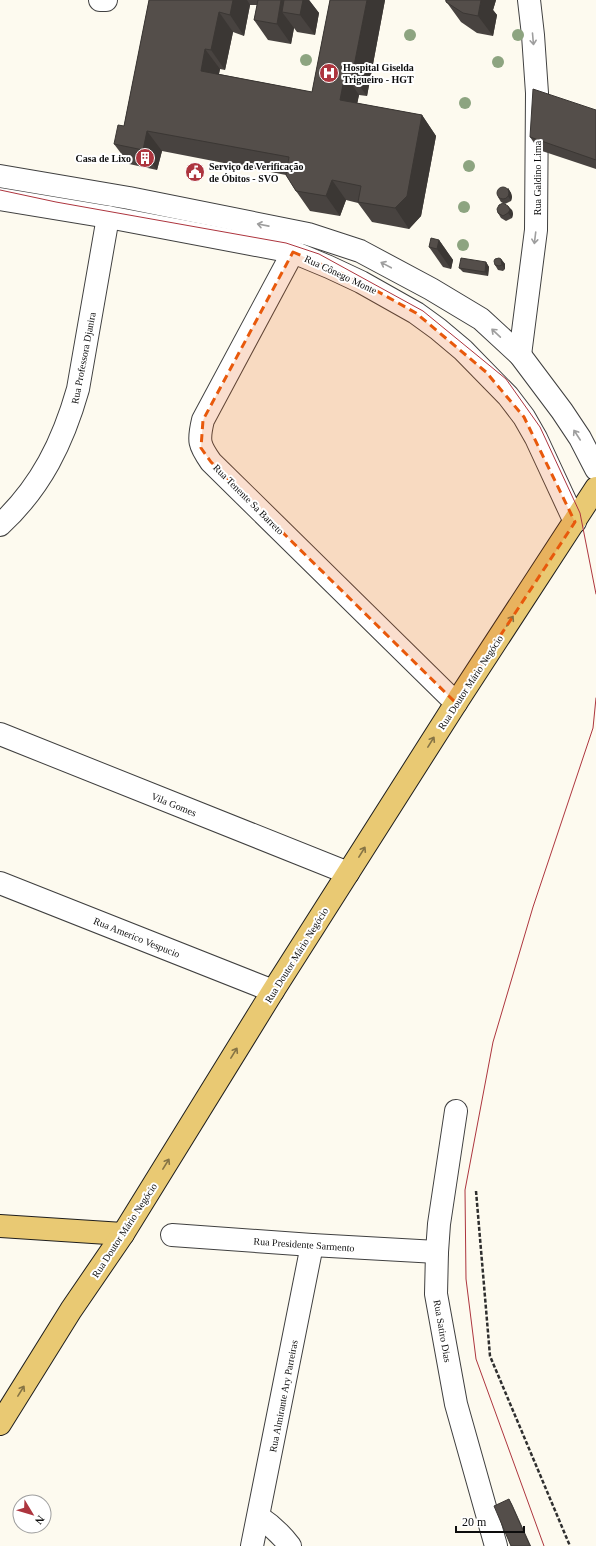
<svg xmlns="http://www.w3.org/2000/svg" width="596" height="1546" font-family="'Times New Roman',serif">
<rect width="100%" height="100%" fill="#fdfaef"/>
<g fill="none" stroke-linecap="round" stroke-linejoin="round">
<defs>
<g id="minor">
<polyline points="100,0 106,0"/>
<polyline points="0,176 129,198 308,234 360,251 431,289 481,319 520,355 562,411 580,438 596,469"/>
<polyline points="0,199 108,217 293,252 329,267 361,282 416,313 438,329 463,350 508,396 524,417 536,438 575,522"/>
<path d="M293,252L203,420C198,441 199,445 211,462L456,703"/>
<polyline points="520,355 536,230 537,93 533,35 529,0"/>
<path d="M0,525C41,487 63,442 78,389L108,217"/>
<polyline points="0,734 348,873"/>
<polyline points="0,883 273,991"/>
<polyline points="456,1111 439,1224 437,1252 436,1294 456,1404 496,1546"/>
<polyline points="172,1235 312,1245 437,1252"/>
<path d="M259,1517C271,1525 281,1534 290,1546"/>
<polyline points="252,1546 312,1245"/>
</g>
<g id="major">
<polyline points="0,1226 123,1234"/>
<polyline points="0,1424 71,1310 123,1234 273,991 456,703 596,488"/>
</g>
</defs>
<use href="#minor" stroke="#404040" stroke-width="24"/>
<use href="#major" stroke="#1e1e1e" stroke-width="24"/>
<polyline stroke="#2f2f2f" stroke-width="2.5" stroke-dasharray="4 2" stroke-linecap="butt" points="476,1191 490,1356 570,1546"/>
<use href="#minor" stroke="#fff" stroke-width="22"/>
<use href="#major" stroke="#e9c973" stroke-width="22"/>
<g stroke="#ad353e" stroke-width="1">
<polyline points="0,190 56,202 286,243 319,254 423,311 506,379 540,427 580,513 596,594"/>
<polyline points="544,1546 476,1359 466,1279 465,1190 493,1042 533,907 593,728 596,698"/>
</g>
</g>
<g fill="#8da480">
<circle cx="410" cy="35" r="6"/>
<circle cx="518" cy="35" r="6"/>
<circle cx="306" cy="60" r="6"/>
<circle cx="498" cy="62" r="6"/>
<circle cx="465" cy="103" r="6"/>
<circle cx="469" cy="166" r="6"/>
<circle cx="464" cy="207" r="6"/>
<circle cx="463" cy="245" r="6"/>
</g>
<g fill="#484340">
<polygon points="149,0 309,0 319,13 315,35 297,32 294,28 291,44 268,40 254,20 257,5 250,5 244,36 233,32 225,70 220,69 219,74 312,92 330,0 385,0 367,96 359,95 357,103 422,115 436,136 421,216 409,229 372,222 358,203 346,200 340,216 310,211 296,191 286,175 162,151 157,170 129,164 114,144 124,126"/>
<polygon points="445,0 496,0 493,10 497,15 493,36 477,33 461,22"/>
<polygon points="596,110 596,169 539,150 530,137"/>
<polygon points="508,188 511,193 512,197 511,201 505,204 501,202 498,197"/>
<polygon points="512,210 513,214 512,218 506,221 501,218 498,213"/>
<polygon points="439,240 453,260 451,269 443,267 429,247"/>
<polygon points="501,259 505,264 505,269 503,271 498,270 495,265"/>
<polygon points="486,262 489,267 488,276 463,272 459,268"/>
</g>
<g fill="#3b3734">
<polygon points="233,0 247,0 250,5 244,36 230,15"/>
<polygon points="281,0 291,0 282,12 294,28 291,44 277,24"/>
<polygon points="300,0 309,0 319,13 315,35 300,15"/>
<polygon points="367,0 385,0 367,96 352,76"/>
<polygon points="481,0 496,0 493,10 497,15 493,36 478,16"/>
<polygon points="219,12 233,32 225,70 211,50"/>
<polygon points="205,49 220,69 215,91 201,71"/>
<polygon points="345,74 359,95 354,120 340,100"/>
<polygon points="422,115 436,136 421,216 409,229 395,208"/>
<polygon points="147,131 162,151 157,170 143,150"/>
<polygon points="332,180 346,200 340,216 326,196"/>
<polygon points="508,188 511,193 512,197 511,201 508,196"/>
<polygon points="508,206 512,210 513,214 512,218 508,213"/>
<polygon points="439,240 453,260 451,269 437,249"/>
<polygon points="501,259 505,264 505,269 502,265"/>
<polygon points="486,262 489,267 488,276 485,272"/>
<polygon points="509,1499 512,1504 531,1546 530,1546"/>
</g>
<g fill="#544e4a" stroke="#3b3734">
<polygon points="149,0 233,0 230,15 219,12 211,50 205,49 201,71 312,92 330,0 367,0 352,76 345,74 340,100 422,115 407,196 395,208 358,202 361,186 332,180 326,196 296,191 286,175 289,157 147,131 143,150 114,144 118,125 124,126"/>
<polygon points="258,0 281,0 277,24 254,20"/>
<polygon points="284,0 303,0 300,15 282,12"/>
<polygon points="446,0 481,0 478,16 463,13 446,2"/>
<polygon points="533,89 596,110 596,160 530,137"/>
<circle cx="503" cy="193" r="6"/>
<polygon points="503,203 508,206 510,210 508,213 503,216 498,213 497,209 499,205"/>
<polygon points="431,238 439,240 437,249 429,247"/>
<polygon points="461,258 486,262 485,272 459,268"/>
<polygon points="499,258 501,259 502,265 499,266 495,265 494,261 495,259"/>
<polygon points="509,1499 530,1546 511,1546 494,1506"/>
</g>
<defs><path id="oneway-shaft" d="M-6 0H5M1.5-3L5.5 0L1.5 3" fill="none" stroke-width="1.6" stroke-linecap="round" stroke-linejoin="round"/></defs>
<g stroke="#9e9e9e">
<use href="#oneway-shaft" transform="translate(533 39) rotate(85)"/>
<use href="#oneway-shaft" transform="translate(263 225) rotate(-169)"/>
<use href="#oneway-shaft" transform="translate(535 238) rotate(97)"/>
<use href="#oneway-shaft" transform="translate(386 265) rotate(-152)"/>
<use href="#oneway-shaft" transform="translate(496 333) rotate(-137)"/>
<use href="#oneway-shaft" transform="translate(577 435) rotate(-123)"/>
</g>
<g stroke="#867445">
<use href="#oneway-shaft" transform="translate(510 621) rotate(-57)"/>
<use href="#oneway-shaft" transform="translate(431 742) rotate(-58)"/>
<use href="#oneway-shaft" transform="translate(362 852) rotate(-58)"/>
<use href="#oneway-shaft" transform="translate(234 1053) rotate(-58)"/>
<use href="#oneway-shaft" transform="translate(166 1164) rotate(-58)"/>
<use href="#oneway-shaft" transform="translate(21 1391) rotate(-58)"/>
</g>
<path fill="#e8590c" fill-opacity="0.2" stroke="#e8590c" stroke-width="3" stroke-dasharray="8 5" stroke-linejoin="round" d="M293,252L361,282L416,313L486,372L524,417L575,522L456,703L211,462L201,448L203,420Z"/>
<defs>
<symbol id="hospital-disc" viewBox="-11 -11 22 22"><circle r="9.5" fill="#ad353e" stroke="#fff"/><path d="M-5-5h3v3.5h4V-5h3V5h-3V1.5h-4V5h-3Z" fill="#fff"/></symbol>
<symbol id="building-disc" viewBox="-11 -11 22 22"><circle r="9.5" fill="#ad353e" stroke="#fff"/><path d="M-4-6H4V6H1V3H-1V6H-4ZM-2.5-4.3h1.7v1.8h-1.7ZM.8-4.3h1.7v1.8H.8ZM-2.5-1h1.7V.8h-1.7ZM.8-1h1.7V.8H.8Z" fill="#fff"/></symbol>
<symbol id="civic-disc" viewBox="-11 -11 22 22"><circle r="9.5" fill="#ad353e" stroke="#fff"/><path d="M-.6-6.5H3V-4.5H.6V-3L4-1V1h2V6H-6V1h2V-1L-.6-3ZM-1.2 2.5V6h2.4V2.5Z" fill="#fff"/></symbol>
</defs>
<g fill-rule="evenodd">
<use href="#hospital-disc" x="318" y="62" width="22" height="22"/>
<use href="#building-disc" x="134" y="147" width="22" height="22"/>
<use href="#civic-disc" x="184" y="161" width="22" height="22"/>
</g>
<g text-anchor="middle" stroke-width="4" stroke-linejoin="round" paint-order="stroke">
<g font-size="10" font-weight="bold" fill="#0d0d0d" stroke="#fff" text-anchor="start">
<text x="343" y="71">Hospital Giselda<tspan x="343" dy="12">Trigueiro - HGT</tspan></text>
<text x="131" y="162" text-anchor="end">Casa de Lixo</text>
<text x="209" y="170">Serviço de Verificação<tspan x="209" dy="12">de Óbitos - SVO</tspan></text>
</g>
<g font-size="10" fill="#0d0d0d" stroke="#fff">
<text transform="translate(537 178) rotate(-90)" y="4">Rua Galdino Lima</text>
<text transform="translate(341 274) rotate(25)" y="4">Rua Cônego Monte</text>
<text transform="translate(83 358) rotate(-79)" y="4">Rua Professora Djanira</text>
<text transform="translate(249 499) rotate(45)" y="4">Rua Tenente Sa Barreto</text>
<text transform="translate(470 682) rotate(-57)" y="4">Rua Doutor Mário Negócio</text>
<text transform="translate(174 804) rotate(22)" y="4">Vila Gomes</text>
<text transform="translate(137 937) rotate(22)" y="4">Rua Americo Vespucio</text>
<text transform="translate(296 955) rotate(-58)" y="4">Rua Doutor Mário Negócio</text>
<text transform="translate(124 1230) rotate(-57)" y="4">Rua Doutor Mário Negócio</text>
<text transform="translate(304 1244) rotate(4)" y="4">Rua Presidente Sarmento</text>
<text transform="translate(443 1331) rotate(80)" y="4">Rua Satiro Dias</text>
<text transform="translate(283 1396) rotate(-79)" y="4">Rua Almirante Ary Parreiras</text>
</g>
</g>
<g transform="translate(32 1514) rotate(128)"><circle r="19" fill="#ffffff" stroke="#9e9e9e"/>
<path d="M0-3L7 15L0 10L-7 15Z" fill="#ad353e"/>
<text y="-6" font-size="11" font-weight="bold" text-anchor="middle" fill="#0d0d0d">N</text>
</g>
<path d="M456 1526v6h68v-6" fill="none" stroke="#0d0d0d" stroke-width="2"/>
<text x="462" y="1526" font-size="12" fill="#0d0d0d" stroke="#ffffff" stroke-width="3" paint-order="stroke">20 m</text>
</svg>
